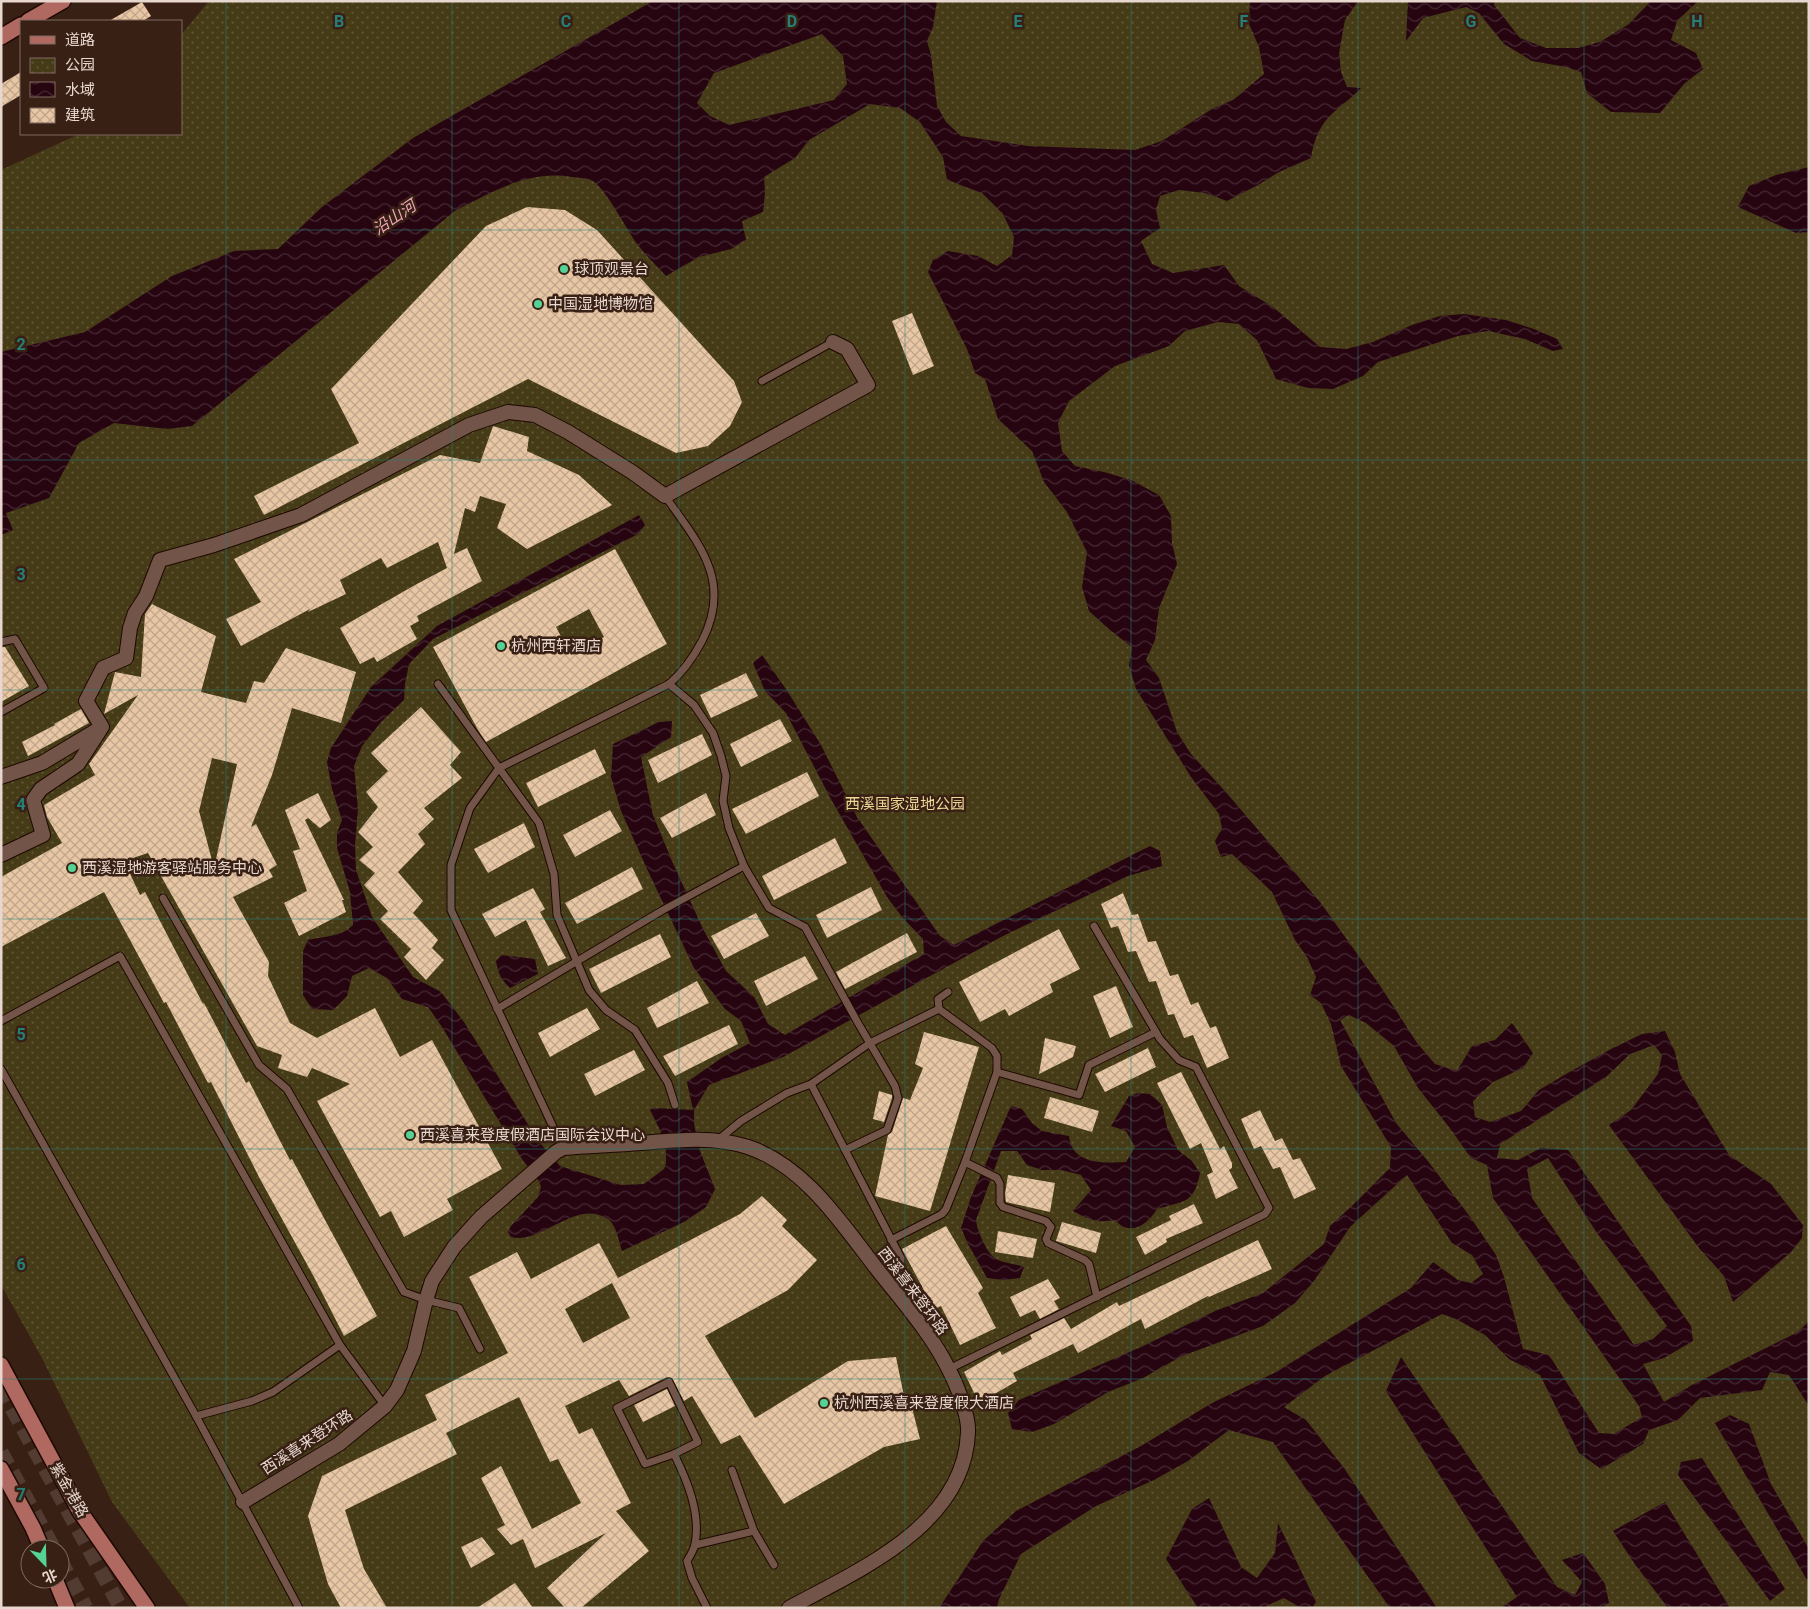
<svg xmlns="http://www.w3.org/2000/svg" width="1810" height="1609" font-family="Roboto,'Noto Sans SC',sans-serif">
<defs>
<pattern id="park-dots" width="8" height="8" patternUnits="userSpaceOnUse" patternTransform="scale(1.25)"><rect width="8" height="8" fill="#463b17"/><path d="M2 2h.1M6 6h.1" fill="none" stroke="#615738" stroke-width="1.8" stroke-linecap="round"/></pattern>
<pattern id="water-waves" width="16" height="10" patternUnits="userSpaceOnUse" patternTransform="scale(1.25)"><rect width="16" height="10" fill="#260511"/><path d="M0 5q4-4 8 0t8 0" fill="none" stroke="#462933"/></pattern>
<pattern id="building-cross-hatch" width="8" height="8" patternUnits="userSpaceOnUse" patternTransform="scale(1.25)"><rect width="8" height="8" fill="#e8c7a5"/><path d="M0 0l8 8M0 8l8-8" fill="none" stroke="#c0a58b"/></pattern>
</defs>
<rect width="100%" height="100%" fill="#382014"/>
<polygon fill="url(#park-dots)" points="209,1 1809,1 1809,1608 190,1608 112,1502 43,1360 1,1285 1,170 79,134 181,134 181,35"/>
<g fill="url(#water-waves)" fill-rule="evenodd">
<path d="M653,1H937L933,27L927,41L931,55L937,106L946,122L961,136L1028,146L1135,150L1162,141L1212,109L1233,100L1264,74L1259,47L1249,24L1250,1H1358L1345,20L1339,53L1341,72L1347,87L1361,88C1351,99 1338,107 1328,118C1318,129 1313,144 1311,158L1279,172L1258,185L1227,201L1205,193L1179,190L1160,196L1156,210L1160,228L1141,241L1152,264L1173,273L1224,265L1239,286L1273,307L1320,347L1346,349L1373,342L1412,325L1440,316L1464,314L1506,320L1534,329L1557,339L1563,349L1553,351L1525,339L1488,331L1458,336L1378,362L1363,376L1333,389L1308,388L1276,379L1257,340L1239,324L1218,322L1185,331L1169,346L1115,366L1069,401L1058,423L1062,451L1075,466L1104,472L1131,480L1159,495L1171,516L1172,543L1177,564L1159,608L1155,640L1146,660L1159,678L1177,732L1191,754L1224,790L1320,902L1381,987L1417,1043L1435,1064L1457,1071L1472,1046L1495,1040L1512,1023L1533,1053L1523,1068L1493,1082L1473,1101L1475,1117L1490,1122L1521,1111L1539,1090L1566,1074L1613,1048L1642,1034L1665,1031L1675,1052L1680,1074L1729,1155L1771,1184L1803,1225L1802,1238L1791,1252L1733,1302L1724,1276L1699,1248L1609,1125L1631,1110L1658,1074L1662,1055L1654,1045L1630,1054L1606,1077L1500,1144L1497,1158L1518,1160L1541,1148L1568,1150L1691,1326L1693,1341L1664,1358L1643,1364L1664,1402L1692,1385L1798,1332L1809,1321V1406L1789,1375L1770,1372L1762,1390L1700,1398L1678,1420L1649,1430L1643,1444L1601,1469L1579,1453L1540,1375L1509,1359L1485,1335L1456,1319L1442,1314L1325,1376L1284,1407L1306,1420L1344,1468L1437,1608H1390L1273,1442L1229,1430L1188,1461L1154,1480L1096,1506L1021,1554L999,1599L997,1608H939L983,1541L1016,1511L1141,1446L1212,1403L1276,1372L1411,1288L1433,1262L1458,1280L1471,1283L1483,1274L1472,1255L1452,1243L1407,1175L1350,1227L1314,1281L1295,1303L1263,1326L1182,1356L1143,1378L1108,1392L1054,1424L1032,1432L1012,1429L1008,1413L1019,1400L1141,1347L1215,1311L1263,1293L1324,1244L1330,1226L1353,1205L1390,1168L1391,1147L1341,1066L1331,1024L1321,1003L1310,995L1316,977L1307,957L1295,940L1272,892L1232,854L1221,857L1215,841L1222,828L1219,814L1191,777L1136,689L1129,665L1132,647L1111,631L1089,611L1082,587L1087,552L1067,512L1044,482L1032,451L998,419L985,379L975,373L967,349L928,272L933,260L948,251L978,256L997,266L1012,255L1014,237L1003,214L982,193L947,180L943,157L920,122L900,108L870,104L809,140L795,158L764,177L765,193L763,212L742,221L746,240L731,249L699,257L666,276C657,266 646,256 638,245C627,231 605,186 591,180C586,178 578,178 572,177C528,170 495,191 456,210L192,426L167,429L114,423L79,443L49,498L6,513L13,530L1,535V352L85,332L172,276L234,251L278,249L322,207L413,138ZM822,34L843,56L847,84L834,100L729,125L710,116L697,103L714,73ZM1349,1015L1366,1023L1394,1046L1418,1088L1449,1127L1471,1158L1487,1165L1493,1198L1639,1406L1642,1417L1614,1434L1599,1433L1549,1355L1523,1349L1504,1277L1496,1255L1471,1218L1427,1160L1396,1123L1340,1020ZM1548,1158L1597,1233L1667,1326L1653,1339L1634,1345L1532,1198L1527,1169Z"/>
<polygon points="1408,1 1494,1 1494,5 1520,38 1546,48 1578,48 1600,42 1629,24 1651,1 1698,1 1677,21 1671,40 1696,53 1703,69 1684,84 1660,113 1611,112 1587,93 1581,72 1566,67 1532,61 1504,44 1479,13 1466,7 1423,18 1406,41"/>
<polygon points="1809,167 1809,232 1796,233 1738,207 1749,186 1776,175"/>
<path d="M639,515L645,525L638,534L433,639L409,664L405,684L404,700L381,722L362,746L354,766L358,809L355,845L356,870L372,917L413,977L441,992L464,1022L539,1142L560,1166L621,1185L644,1184L664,1169L666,1163V1150L660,1130L650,1110L653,1108L693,1110L687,1082L723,1057L750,1043L741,1021L725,1009L694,968L647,869L621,811L611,777L613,744L659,722L672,721L671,737L641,757L653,815L672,861L703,929L726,971L754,997L768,1024L785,1035L924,954L923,939L902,917L887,897L832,801L786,713L765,691L753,663L762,655L786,689L821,745L857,817L940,936L954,945L1150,846L1160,851L1162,866L1128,876L1001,937L783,1057L709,1085L694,1110V1124L700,1151L715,1189L706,1207L684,1222L622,1251C619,1242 617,1229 611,1222C609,1218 605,1218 602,1216C573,1203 538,1245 511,1237L508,1232L511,1226L538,1197L541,1187L539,1181L522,1159L442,1027L428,1007L402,999L387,978L369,968L352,976L347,996L333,1010L312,1009L303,995V951L308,940C324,936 342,937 353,925L350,892L337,848V833L342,820L332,789L327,762L331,748L371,687L437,626Z"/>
<path d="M501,955L535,959L538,974L510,988C501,980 498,973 496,961Z"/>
<path d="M1139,1093L1150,1094L1162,1105L1167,1127L1178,1150L1192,1161L1200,1173C1194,1204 1184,1201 1157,1209C1150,1220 1139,1232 1124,1227C1121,1226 1117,1222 1115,1220C1097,1223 1089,1220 1073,1211L1091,1190L1081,1175L1061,1170H1042L1027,1165L1017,1151H1001L976,1220C977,1230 987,1254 996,1259C1003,1263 1016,1264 1024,1267L1020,1278L1004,1280L987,1278L968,1244L961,1228L971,1197L1011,1106L1022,1109L1032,1123L1042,1131L1069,1136C1072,1165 1103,1163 1126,1162L1135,1147L1126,1131L1111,1126L1129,1096Z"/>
<polygon points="1401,1357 1557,1587 1575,1595 1582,1582 1562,1560 1583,1553 1605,1584 1609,1603 1600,1608 1501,1608 1517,1597 1386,1391"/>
<polygon points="1730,1415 1749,1424 1771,1484 1809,1549 1809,1580 1807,1580 1715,1423"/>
<polygon points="1702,1458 1785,1589 1770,1601 1678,1475 1681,1462"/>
<polygon points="1209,1498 1241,1567 1257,1578 1275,1553 1278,1523 1316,1602 1312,1608 1301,1608 1284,1598 1266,1606 1267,1608 1198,1608 1166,1559 1192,1509"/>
<polygon points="1665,1502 1730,1608 1668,1608 1634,1563 1613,1531"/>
</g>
<g fill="url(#building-cross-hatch)" fill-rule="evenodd">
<polygon points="142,2 151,16 143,21 109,21"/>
<polygon points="21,72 21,95 1,107 1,84"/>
<polygon points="527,207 565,210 597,230 734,381 742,402 730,426 708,446 676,453 528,379 264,515 254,496 359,443 331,389 486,226"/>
<polygon points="912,313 934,366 913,375 892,321"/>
<polygon points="493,426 529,437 527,451 579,475 612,505 527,549 497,528 506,504 480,496 475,512 465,508 454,554 467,548 482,581 417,616 419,621 410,626 417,639 377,662 374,657 360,664 340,628 415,585 447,568 438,542 387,568 381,558 340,580 346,594 308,612 310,609 241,646 226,619 261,602 234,559 440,455 480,463"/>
<path d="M615,549L667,644L486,742L478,730L433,647ZM589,609L604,637L571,655L556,627Z"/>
<path d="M152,604L216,636L201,692L246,703L254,681L264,683L286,648L356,672L341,723L292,708L272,775L251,827L256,824L277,865L269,870L273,877L233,897L269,962L268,976L290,1023L317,1038L375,1008L400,1057L432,1040L502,1169L447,1199L453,1210L404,1237L391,1211L380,1217L317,1101L350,1084L312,1068L307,1077L278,1068L282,1055L257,1046L148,853L124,861L140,895L145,892L203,1004L204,1003L246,1083L249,1081L290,1160L292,1159L377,1316L344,1336L314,1277L260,1179L211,1082L208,1083L166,1002L164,1003L104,892L1,947V877L62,843L47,817L44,805L95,775L89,764L138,695L104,714L115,672L141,677L145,614ZM212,758L237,764L214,868L199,811Z"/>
<polygon points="1,647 5,647 29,686 1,702"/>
<polygon points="746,673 758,696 711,718 700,695"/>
<polygon points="421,707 461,752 450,765 462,778 424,808 434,819 418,834 425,844 398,872 423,901 413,913 438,940 432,948 444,960 426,980 404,957 411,949 380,919 388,911 364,885 375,873 359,860 373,847 358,832 378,807 366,792 388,771 371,753"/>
<polygon points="81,709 89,723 28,756 22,742 55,725 54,724"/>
<polygon points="780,719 792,741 741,767 730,744"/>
<polygon points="702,734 712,755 658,783 648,760"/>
<polygon points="595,749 606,773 538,807 526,783"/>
<polygon points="807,772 819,796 746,834 732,809"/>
<polygon points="318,793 331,820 320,828 308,818 305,820 344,900 342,900 346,912 299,936 284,903 307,891 293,851 300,849 285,810"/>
<polygon points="706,793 716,815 672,838 660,818"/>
<polygon points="610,810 622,831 575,857 563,835"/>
<polygon points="524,823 535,847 488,873 474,849"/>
<polygon points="835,838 847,863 774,900 762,876"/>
<polygon points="632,867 643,889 577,924 565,903"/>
<polygon points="871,887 882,910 827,938 816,915"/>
<polygon points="533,888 545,909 540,912 566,958 548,966 526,920 495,937 482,914"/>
<polygon points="1123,893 1132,915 1138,914 1148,942 1156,941 1170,976 1178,974 1191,1005 1198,1002 1210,1028 1216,1026 1229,1058 1207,1068 1193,1035 1184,1038 1174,1014 1168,1015 1156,981 1149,982 1136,951 1128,952 1118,926 1111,928 1101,904"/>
<polygon points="756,913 769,936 724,959 711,936"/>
<polygon points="1059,929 1080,969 1050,984 1053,992 1009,1016 1005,1009 980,1022 959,982"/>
<polygon points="907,933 917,952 845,989 836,972"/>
<polygon points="660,934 671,957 601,993 589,969"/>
<polygon points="805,956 818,979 766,1006 754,981"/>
<polygon points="697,981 709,1003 657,1028 647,1008"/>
<polygon points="1116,986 1133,1027 1110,1038 1093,996"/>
<polygon points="587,1008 600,1029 550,1057 538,1033"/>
<polygon points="729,1025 738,1044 675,1076 663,1056"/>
<polygon points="924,1032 979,1047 930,1211 875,1196 888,1135 892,1132 903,1098 910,1100 923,1068 915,1064"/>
<polygon points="1045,1038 1076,1046 1073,1057 1039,1074"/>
<polygon points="1148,1048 1156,1067 1105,1092 1095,1074"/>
<polygon points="634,1050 645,1070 595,1096 584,1074"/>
<polygon points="1181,1072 1220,1149 1224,1146 1232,1163 1232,1168 1229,1170 1238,1188 1216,1199 1207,1175 1213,1172 1201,1143 1190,1149 1157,1083"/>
<polygon points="879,1091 892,1095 892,1098 884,1122 873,1119"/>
<polygon points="1050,1097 1099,1111 1092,1132 1044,1118"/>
<polygon points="1260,1110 1275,1141 1282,1138 1293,1160 1300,1158 1316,1189 1294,1199 1280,1167 1273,1169 1261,1146 1254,1149 1241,1119"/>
<polygon points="1008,1175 1055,1183 1050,1212 1006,1202 1005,1194"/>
<path d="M762,1196L787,1220L782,1226L817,1260L788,1290L705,1336L755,1418L848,1361L896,1357L905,1401L910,1400L920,1439L884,1447L784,1504L740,1435L721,1444L692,1396L684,1401L672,1378L667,1377L629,1396L619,1380L565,1406L579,1434L592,1428L631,1503L616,1511L649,1551L581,1608H565L547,1588L606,1533L535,1568L523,1539L511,1545L497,1529L505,1525L481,1478L501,1466L532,1529L581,1503L558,1459L550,1462L519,1397L446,1433L457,1454L345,1510L364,1569L387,1608H341L328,1584L308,1516L322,1476L437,1420L425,1395L508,1353L469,1277L517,1252L531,1279L599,1243L618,1278L740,1214ZM612,1283L630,1318L583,1343L565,1309Z"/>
<polygon points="1194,1204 1203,1223 1166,1239 1167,1242 1145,1255 1136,1237 1171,1220 1169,1216"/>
<polygon points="1062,1222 1101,1233 1096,1253 1056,1241"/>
<polygon points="946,1226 983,1288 978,1293 996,1328 960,1345 941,1306 934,1309 902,1249"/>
<polygon points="998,1231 1037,1239 1033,1258 995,1252"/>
<polygon points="1258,1240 1272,1269 1209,1297 1208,1296 1145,1329 1141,1319 1078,1353 1073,1344 1013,1373 1017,1381 979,1403 964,1372 1000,1351 1002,1355 1032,1339 1030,1335 1064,1318 1071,1329 1117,1302 1119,1306"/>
<polygon points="1048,1279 1060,1298 1054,1301 1059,1309 1040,1319 1035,1310 1020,1317 1010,1297"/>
<polygon points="667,1389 675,1406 643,1422 634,1405"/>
<polygon points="482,1537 495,1554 471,1568 461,1547"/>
<polygon points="515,1583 533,1608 477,1608"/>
</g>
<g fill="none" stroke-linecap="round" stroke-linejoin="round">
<g stroke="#523b30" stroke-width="15" stroke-dasharray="15 8" stroke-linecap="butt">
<polyline points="1,1388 121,1608"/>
<polyline points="1,1452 54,1549"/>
<polyline points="60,1560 86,1608"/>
</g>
<defs>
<g id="lane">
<polyline points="762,381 833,342"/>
<polyline points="1,642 15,639 44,688 1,712"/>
<polyline points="438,684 539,823 554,874 557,915 589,990 606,1010 635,1030 668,1083 675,1105"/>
<polyline points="669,684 694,705 713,733 721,756 726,776 723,801 729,828 744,866 769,908 805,927 858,1023 895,1086 898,1098 887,1130 845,1150"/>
<polyline points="163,898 259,1065 287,1089 404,1292 426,1300 459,1308 480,1349"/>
<polyline points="497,1009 663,910 744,866"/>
<polyline points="939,1009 992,1048 997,1056 997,1072"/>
<polyline points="1,1021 120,956 340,1345 385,1406"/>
<polyline points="1,1069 196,1416 299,1608"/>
<polyline points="811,1084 901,1258 900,1275 896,1293"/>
<polyline points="718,1140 741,1121 787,1093 811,1084 870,1043 939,1009 938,999 948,992"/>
<path d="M563,1148L451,910V865L470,808L499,768L669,684C683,672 693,658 702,641C733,581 699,544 665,496"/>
<polyline points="891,1240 942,1214 946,1209 965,1162"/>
<polyline points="1097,1297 1089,1264 1085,1260 1048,1243 1046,1239 1051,1227 1046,1221 1003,1207 1000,1203 1000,1184 997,1178 965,1162 997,1072 1079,1095 1089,1065 1156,1032"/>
<polyline points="949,1369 1265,1214 1269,1208 1196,1067 1179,1060 1160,1039 1094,926"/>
<polygon points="669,1382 698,1442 674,1454 645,1464 617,1408"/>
<polyline points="196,1416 252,1401 273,1392 340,1345"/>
<path d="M674,1454C687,1480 701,1513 695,1544C694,1550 690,1556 687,1561L692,1578L707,1608"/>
<polyline points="732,1470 754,1531 774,1565"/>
<polyline points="695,1545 754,1531"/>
</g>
<g id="street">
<polyline points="1,777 42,763 102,727 86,701 103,668 126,658 130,628 135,613 146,596 160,560 214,545 301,515 469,425 508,412 535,415 568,432 632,472 665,496 868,385 847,349 833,342"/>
<polyline points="1,855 43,835 33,800 41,789 78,764 100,730"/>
<path d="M243,1502L339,1444L385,1406L397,1390L414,1351L426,1300L432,1281L454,1247L481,1217L556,1152L563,1148C589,1146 615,1145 641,1143C677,1140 713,1136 748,1147C805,1166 842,1224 877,1269C902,1301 931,1333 949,1370C957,1385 969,1416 968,1432C965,1525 859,1570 789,1608"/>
</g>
<g id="primary">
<polyline points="28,21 63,1"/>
<polyline points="1,37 21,25"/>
<polyline points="1,1365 79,1510 147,1608"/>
<polyline points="1,1469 33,1528 42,1549"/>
<polyline points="55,1579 67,1608"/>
</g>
</defs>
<use href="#lane" stroke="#1e0801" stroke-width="9"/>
<use href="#street" stroke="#1e0801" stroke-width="16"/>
<use href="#primary" stroke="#1e0801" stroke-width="18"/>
<use href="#lane" stroke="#725548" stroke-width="7"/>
<use href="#street" stroke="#725548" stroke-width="14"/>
<use href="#primary" stroke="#b06961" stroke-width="15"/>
</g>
<path fill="none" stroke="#258078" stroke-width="1" stroke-opacity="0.55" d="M226,1V1608M452,1V1608M679,1V1608M905,1V1608M1131,1V1608M1358,1V1608M1584,1V1608M1,230H1809M1,460H1809M1,690H1809M1,919H1809M1,1149H1809M1,1379H1809"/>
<g fill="#54d395" stroke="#382014" stroke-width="2">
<circle cx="564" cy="269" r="5"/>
<circle cx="538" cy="304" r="5"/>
<circle cx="501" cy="646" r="5"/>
<circle cx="72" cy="868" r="5"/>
<circle cx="410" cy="1135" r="5"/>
<circle cx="824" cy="1403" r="5"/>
</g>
<g text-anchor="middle" stroke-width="5" stroke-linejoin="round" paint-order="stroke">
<g font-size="15" fill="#e8d7cf" stroke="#382014" text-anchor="start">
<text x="574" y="274">球顶观景台</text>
<text x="548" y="309">中国湿地博物馆</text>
<text x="511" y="651">杭州西轩酒店</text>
<text x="82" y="873">西溪湿地游客驿站服务中心</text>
<text x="420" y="1140">西溪喜来登度假酒店国际会议中心</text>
<text x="834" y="1408">杭州西溪喜来登度假大酒店</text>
</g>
<g font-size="15" fill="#f0d996" stroke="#382014">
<text x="905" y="809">西溪国家湿地公园</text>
</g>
<g font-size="15" fill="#e8d7cf" stroke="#382014">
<text transform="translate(913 1291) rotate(53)" y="5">西溪喜来登环路</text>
<text transform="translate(307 1442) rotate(-33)" y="5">西溪喜来登环路</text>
<text transform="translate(69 1490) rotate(60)" y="5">紫金港路</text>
</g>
<g font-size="16" font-style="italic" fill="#f0a7bb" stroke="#382014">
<text transform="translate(394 217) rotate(-34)" y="6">沿山河</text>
</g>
</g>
<g font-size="16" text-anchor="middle" font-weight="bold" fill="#258078" stroke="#382014" stroke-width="5" stroke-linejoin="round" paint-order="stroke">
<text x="339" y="27">B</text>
<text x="566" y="27">C</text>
<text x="792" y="27">D</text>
<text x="1018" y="27">E</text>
<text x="1244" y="27">F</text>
<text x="1471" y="27">G</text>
<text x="1697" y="27">H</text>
<text x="21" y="350">2</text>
<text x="21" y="580">3</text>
<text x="21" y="810">4</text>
<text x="21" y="1040">5</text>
<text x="21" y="1270">6</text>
<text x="21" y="1500">7</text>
</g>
<rect width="1810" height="1609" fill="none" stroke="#e8d7cf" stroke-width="5"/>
<rect x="20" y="20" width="162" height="115" fill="#382014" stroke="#7e695f"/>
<rect x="30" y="36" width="25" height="8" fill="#b06961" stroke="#7e695f"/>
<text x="65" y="45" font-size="15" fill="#e8d7cf">道路</text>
<rect x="30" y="58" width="25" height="15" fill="url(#park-dots)" stroke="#7e695f"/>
<text x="65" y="70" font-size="15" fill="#e8d7cf">公园</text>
<rect x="30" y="82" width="25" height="15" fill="url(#water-waves)" stroke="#7e695f"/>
<text x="65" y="95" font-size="15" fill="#e8d7cf">水域</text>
<rect x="30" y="108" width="25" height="15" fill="url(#building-cross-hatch)" stroke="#7e695f"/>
<text x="65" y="120" font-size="15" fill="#e8d7cf">建筑</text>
<g transform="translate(45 1564) rotate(157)"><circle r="24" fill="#382014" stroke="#7e695f"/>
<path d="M0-4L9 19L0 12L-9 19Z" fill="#54d395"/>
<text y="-8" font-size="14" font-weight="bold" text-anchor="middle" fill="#e8d7cf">北</text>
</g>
</svg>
